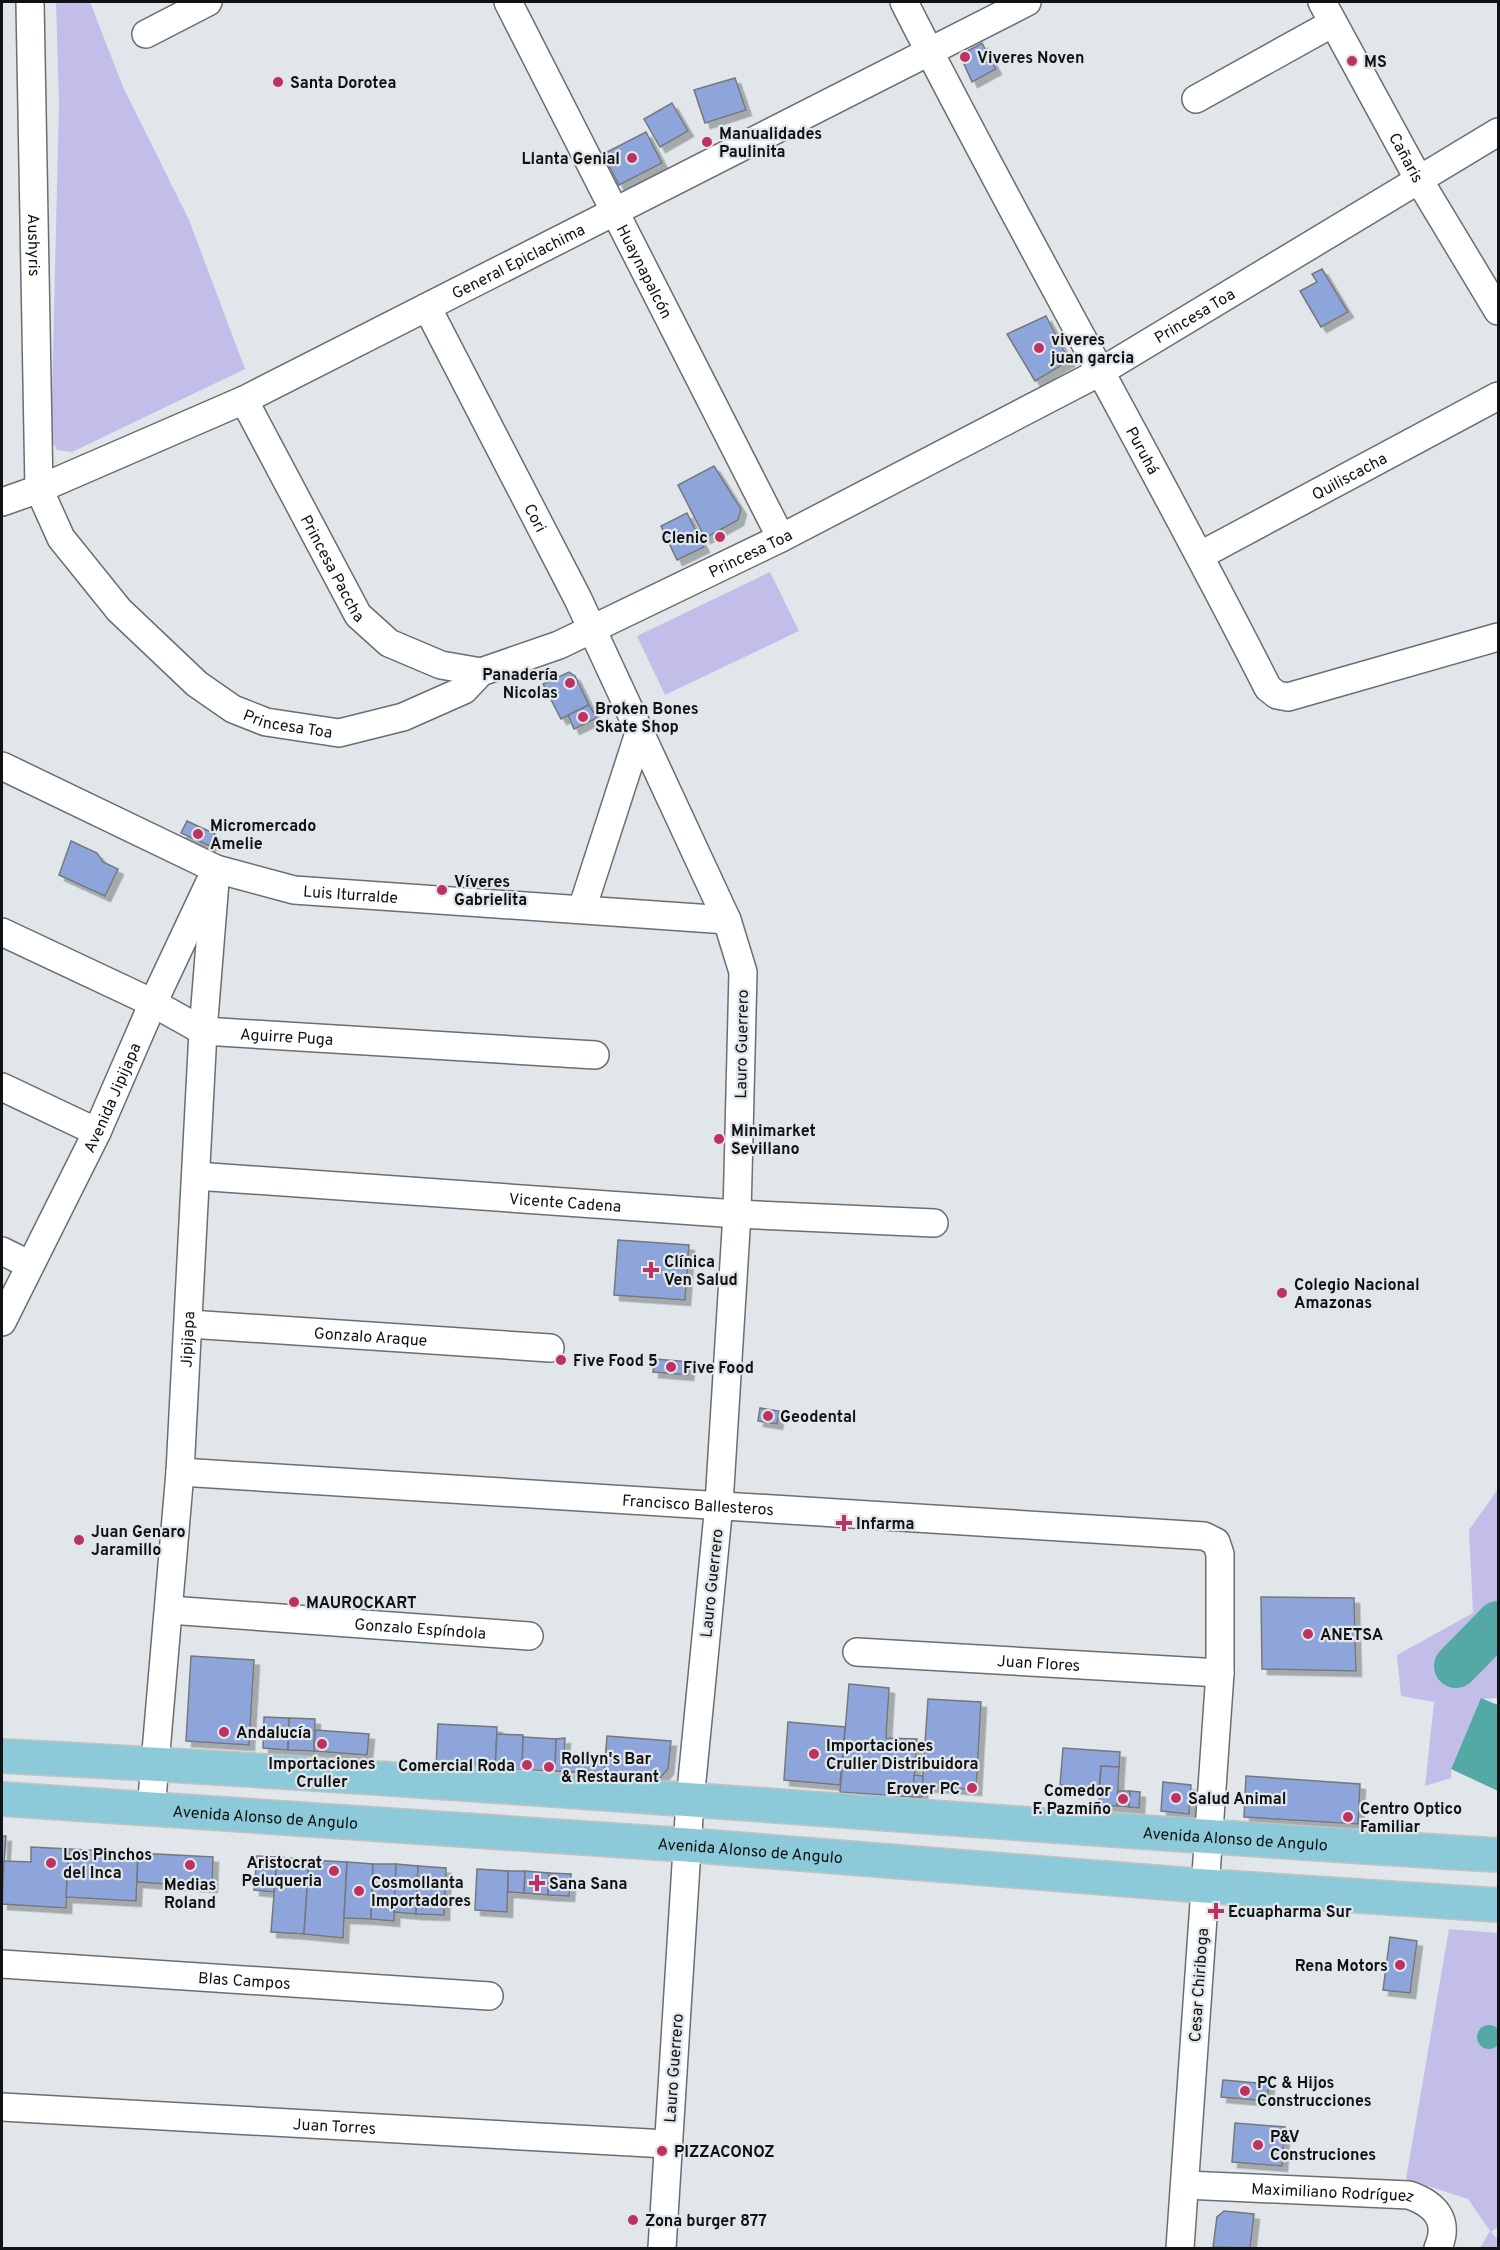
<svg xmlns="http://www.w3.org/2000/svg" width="1500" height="2250" font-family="Overpass,sans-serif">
<defs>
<filter id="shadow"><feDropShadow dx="5.5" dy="5.5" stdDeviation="0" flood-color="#0004"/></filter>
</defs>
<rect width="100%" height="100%" fill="#e0e6ea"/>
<g fill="#c3bee9">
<polygon points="56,2 90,2 123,87 189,220 245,369 72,452 57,450 51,439 59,103"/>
<polygon points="770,572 799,631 665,695 637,636"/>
<polygon points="1498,1489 1498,1698 1481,1699 1451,1768 1451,1778 1425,1786 1434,1702 1401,1696 1397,1655 1473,1613 1469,1530"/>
<polygon points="1449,1929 1498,1933 1498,2227 1491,2232 1498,2240 1498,2248 1480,2248 1490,2231 1468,2199 1406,2179"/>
</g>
<g fill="#55a9a4">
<polygon points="1481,1698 1498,1705 1498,1791 1451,1769"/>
<circle cx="1489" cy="2037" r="12"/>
</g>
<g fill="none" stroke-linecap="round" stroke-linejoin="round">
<polyline stroke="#55a9a4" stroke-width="44" points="1456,1666 1498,1623"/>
</g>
<g fill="#8da5da" stroke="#75787d" stroke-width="1.5" filter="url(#shadow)">
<polygon points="982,43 996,69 972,82 960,55"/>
<polygon points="735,78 746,110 705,123 694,90"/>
<polygon points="672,103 688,131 660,147 644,119"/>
<polygon points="646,132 662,163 619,185 603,154"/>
<polygon points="1322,269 1348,312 1321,327 1300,291 1317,282 1312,274"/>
<polygon points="1046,316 1069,361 1035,381 1007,334"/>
<polygon points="714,466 741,509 738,520 705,538 678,485"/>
<polygon points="687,513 704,547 677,560 661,526"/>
<polygon points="569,672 575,676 589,705 561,719 543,684"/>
<polygon points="589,705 597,718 574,729 568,715"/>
<polygon points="187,821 215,834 210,846 181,833"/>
<polygon points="71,841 97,853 103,862 118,869 105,896 59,875"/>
<polygon points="618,1240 689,1245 685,1300 614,1295"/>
<polygon points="655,1359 690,1362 688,1375 653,1372"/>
<polygon points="760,1408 779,1411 777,1424 758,1421"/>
<polygon points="1261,1597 1354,1598 1356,1671 1262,1669"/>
<polygon points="191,1656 254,1660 249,1745 186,1741"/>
<polygon points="849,1684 889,1688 886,1738 917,1739 913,1797 840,1792"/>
<polygon points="928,1699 981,1702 976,1790 922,1786"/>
<polygon points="264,1717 289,1718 288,1750 263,1748"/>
<polygon points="289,1718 315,1719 314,1751 288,1750"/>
<polygon points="788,1722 845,1727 840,1785 784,1780"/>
<polygon points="438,1724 497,1727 495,1769 436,1766"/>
<polygon points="315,1730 369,1734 367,1755 314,1751"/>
<polygon points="497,1734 523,1735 522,1770 495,1769"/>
<polygon points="607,1736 671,1741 668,1769 660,1778 604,1773"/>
<polygon points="523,1737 556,1739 555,1771 522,1770"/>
<polygon points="565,1738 564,1754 605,1756 604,1773 555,1771 556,1739"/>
<polygon points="1063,1748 1120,1752 1119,1767 1101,1766 1099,1788 1060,1785"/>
<polygon points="1101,1766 1119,1767 1117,1806 1099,1805"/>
<polygon points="914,1775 923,1776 922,1797 913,1797"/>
<polygon points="1246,1776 1360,1784 1358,1824 1244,1817"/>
<polygon points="1163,1782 1191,1785 1189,1814 1161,1811"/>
<polygon points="1118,1791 1130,1791 1129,1807 1117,1806"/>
<polygon points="1130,1791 1140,1792 1139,1808 1129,1807"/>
<polygon points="2,1836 6,1836 4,1863 2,1863"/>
<polygon points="31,1847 69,1849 66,1908 2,1904 4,1861 31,1862"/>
<polygon points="69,1849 138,1853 136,1901 66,1897"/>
<polygon points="138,1853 213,1857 212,1887 137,1882"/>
<polygon points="257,1856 277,1857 274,1892 254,1890"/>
<polygon points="277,1857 309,1860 304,1934 271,1932"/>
<polygon points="309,1860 347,1862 343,1938 304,1934"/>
<polygon points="347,1862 373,1864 371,1919 344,1918"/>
<polygon points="373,1864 396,1864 394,1921 371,1919"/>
<polygon points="396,1864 418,1866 416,1914 394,1912"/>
<polygon points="418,1866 446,1868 444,1915 416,1914"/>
<polygon points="477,1869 508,1871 507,1912 475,1910"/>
<polygon points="508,1871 525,1871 524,1893 508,1892"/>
<polygon points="525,1871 549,1873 548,1895 524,1893"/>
<polygon points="549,1873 571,1874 569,1896 548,1895"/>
<polygon points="1390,1937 1417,1941 1410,1993 1383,1990"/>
<polygon points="1223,2080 1269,2084 1267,2101 1221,2097"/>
<polygon points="1235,2123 1285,2127 1282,2166 1232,2162"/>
<polygon points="1224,2211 1254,2214 1250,2248 1213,2247 1217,2217"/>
</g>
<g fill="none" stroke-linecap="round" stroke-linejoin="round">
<defs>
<g id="minor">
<path id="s1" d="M30,2L39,489L61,538L119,610L197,684L233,709L266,722L339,733L403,717L464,690L481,672L559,645L781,538L1100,372L1498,132"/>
<path id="s2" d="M508,2L781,538"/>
<path id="s3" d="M904,2C1021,233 1151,457 1268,688L1277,695L1288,697L1498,637"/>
<path id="s4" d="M1322,2L1419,180L1498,311"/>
<polyline points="146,34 208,2"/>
<polyline points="1196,99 1333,23"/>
<path id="s5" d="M427,307L578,599L727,920L743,972L737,1214L719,1504L690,1801L662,2248"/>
<path id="s6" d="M244,400L358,615L389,643L441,665L481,672"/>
<path id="s7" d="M2,502L39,489L244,400L1027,2"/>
<path id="s8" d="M1201,555L1498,396"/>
<path id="s9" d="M2,766L216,869L294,890L727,920"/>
<polyline points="582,909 639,733"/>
<path id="s10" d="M2,932L153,1003L203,1031L595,1055"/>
<polyline points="2,1087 97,1132"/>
<path id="s11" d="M196,1176L737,1214L934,1223"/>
<polyline points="2,1251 30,1265"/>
<path id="s12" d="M2,1322L97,1132L153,1003L209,884"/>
<path id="s13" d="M189,1324L550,1348"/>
<path id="s14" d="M180,1472L1204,1536L1216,1542L1220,1554V1673L1180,2248"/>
<path id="s15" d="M169,1610L529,1636"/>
<path id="s16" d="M857,1652L1220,1673"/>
<path id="s17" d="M151,1810L180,1472L203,1031L216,869"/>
<path id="s18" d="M2,1964L489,1996"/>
<path id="s19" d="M2,2107L667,2144"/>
<path id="s20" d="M1185,2185L1409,2195C1435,2204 1450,2220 1438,2248"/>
</g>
<g id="major">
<path id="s21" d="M2,1756C501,1781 999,1826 1498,1855"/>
<path id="s22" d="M2,1799L687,1845L1205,1886L1498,1905"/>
</g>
</defs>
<use href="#minor" stroke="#696e72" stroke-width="30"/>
<use href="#major" stroke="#c1c1c2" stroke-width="36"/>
<use href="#minor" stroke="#fff" stroke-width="27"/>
<use href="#major" stroke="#8dcad9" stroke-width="33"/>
</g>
<g fill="#bf3160" stroke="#e0e6ea" stroke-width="2">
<circle cx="965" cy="57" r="6"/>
<circle cx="1352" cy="61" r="6"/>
<circle cx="278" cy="82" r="6"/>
<circle cx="707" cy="142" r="6"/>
<circle cx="632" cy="158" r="6"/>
<circle cx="1039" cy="348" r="6"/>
<circle cx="720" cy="537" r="6"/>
<circle cx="570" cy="683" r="6"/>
<circle cx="583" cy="717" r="6"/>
<circle cx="198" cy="834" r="6"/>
<circle cx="442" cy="890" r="6"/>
<circle cx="719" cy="1139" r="6"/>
<path d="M648 1261h6v6h6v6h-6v6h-6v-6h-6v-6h6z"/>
<circle cx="1282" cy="1293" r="6"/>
<circle cx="561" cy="1360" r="6"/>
<circle cx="671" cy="1367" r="6"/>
<circle cx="768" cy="1416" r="6"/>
<path d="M841 1514h6v6h6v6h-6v6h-6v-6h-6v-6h6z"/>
<circle cx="79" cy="1540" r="6"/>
<circle cx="294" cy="1602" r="6"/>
<circle cx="1308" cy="1634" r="6"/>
<circle cx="224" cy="1732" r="6"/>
<circle cx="322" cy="1744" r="6"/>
<circle cx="814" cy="1754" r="6"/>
<circle cx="527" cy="1765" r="6"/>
<circle cx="549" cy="1767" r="6"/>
<circle cx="972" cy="1788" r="6"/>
<circle cx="1176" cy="1798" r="6"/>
<circle cx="1123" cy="1799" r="6"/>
<circle cx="1348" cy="1817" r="6"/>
<circle cx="51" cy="1863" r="6"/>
<circle cx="190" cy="1865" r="6"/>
<circle cx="334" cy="1871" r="6"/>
<path d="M534 1874h6v6h6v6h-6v6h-6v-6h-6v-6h6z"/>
<circle cx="359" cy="1891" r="6"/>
<path d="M1213 1902h6v6h6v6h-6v6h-6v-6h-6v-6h6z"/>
<circle cx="1400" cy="1965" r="6"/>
<circle cx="1245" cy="2091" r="6"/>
<circle cx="1258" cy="2145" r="6"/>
<circle cx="662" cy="2151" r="6"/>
<circle cx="633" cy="2220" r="6"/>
</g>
<g text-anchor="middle" stroke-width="4.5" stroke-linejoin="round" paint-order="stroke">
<g font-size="16" font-weight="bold" fill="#101214" stroke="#e0e6ea" text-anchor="start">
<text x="977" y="63">Viveres Noven</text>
<text x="1364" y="67">MS</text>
<text x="290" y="88">Santa Dorotea</text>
<text x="719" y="139">Manualidades<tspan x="719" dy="18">Paulinita</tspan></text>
<text x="620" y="164" text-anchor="end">Llanta Genial</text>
<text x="1051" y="345">viveres<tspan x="1051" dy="18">juan garcia</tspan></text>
<text x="708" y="543" text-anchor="end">Clenic</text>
<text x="558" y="680" text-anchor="end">Panadería<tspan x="558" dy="18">Nicolas</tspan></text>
<text x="595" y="714">Broken Bones<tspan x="595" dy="18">Skate Shop</tspan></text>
<text x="210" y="831">Micromercado<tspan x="210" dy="18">Amelie</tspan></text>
<text x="454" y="887">Víveres<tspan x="454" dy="18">Gabrielita</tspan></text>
<text x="731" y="1136">Minimarket<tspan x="731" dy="18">Sevillano</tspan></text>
<text x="664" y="1267">Clínica<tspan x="664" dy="18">Ven Salud</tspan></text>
<text x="1294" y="1290">Colegio Nacional<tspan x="1294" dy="18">Amazonas</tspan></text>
<text x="573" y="1366">Five Food 5</text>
<text x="683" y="1373">Five Food</text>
<text x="780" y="1422">Geodental</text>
<text x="856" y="1529">Infarma</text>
<text x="91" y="1537">Juan Genaro<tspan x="91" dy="18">Jaramillo</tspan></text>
<text x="306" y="1608">MAUROCKART</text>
<text x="1320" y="1640">ANETSA</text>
<text x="236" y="1738">Andalucía</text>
<text x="826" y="1751">Importaciones<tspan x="826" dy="18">Cruller Distribuidora</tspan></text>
<text x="561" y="1764">Rollyn's Bar<tspan x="561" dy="18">&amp; Restaurant</tspan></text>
<text x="322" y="1769" text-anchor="middle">Importaciones<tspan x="322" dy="18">Cruller</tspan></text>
<text x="515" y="1771" text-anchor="end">Comercial Roda</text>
<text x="960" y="1794" text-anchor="end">Erover PC</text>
<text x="1111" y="1796" text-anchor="end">Comedor<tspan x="1111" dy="18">F. Pazmiño</tspan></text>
<text x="1188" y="1804">Salud Animal</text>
<text x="1360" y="1814">Centro Optico<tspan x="1360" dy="18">Familiar</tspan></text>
<text x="63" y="1860">Los Pinchos<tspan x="63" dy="18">del Inca</tspan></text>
<text x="322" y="1868" text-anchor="end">Aristocrat<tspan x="322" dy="18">Peluqueria</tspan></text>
<text x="371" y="1888">Cosmollanta<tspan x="371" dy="18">Importadores</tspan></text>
<text x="549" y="1889">Sana Sana</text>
<text x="190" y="1890" text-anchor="middle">Medias<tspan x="190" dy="18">Roland</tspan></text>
<text x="1228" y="1917">Ecuapharma Sur</text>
<text x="1388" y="1971" text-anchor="end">Rena Motors</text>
<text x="1257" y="2088">PC &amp; Hijos<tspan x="1257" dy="18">Construcciones</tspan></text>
<text x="1270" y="2142">P&amp;V<tspan x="1270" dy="18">Construciones</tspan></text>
<text x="674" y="2157">PIZZACONOZ</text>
<text x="645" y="2226">Zona burger 877</text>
</g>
<g font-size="16" fill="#101214" stroke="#e0e6ea">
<text dy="6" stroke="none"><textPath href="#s4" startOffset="177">Cañaris</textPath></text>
<text dy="6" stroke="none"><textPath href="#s1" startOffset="243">Aushyris</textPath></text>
<text dy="6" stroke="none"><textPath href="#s7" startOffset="570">General Epiclachima</textPath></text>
<text dy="6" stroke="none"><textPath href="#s2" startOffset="302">Huaynapalcón</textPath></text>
<text dy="6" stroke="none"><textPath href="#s1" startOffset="1850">Princesa Toa</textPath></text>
<text dy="6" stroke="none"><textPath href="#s3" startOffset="508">Puruhá</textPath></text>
<text dy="6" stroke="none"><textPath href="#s8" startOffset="168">Quiliscacha</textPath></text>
<text dy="6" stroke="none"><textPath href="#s5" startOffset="237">Cori</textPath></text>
<text dy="6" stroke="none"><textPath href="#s1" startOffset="1346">Princesa Toa</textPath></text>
<text dy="6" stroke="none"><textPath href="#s6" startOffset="190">Princesa Paccha</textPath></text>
<text dy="6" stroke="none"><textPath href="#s1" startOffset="842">Princesa Toa</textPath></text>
<text dy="6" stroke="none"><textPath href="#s9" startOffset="375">Luis Iturralde</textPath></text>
<text dy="6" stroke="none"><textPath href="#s10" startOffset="308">Aguirre Puga</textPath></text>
<text transform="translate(741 1044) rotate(-89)" y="6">Lauro Guerrero</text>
<text dy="6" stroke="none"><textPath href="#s12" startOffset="250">Avenida Jipijapa</textPath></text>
<text dy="6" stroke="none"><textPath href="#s11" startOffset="370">Vicente Cadena</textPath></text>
<text dy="6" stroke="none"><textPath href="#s13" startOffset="182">Gonzalo Araque</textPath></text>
<text dy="6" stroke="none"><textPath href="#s17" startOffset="472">Jipijapa</textPath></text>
<text dy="6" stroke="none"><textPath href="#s14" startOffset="519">Francisco Ballesteros</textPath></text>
<text transform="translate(711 1583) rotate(-84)" y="6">Lauro Guerrero</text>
<text dy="6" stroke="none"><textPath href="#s15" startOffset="252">Gonzalo Espíndola</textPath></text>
<text dy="6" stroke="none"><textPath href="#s16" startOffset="182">Juan Flores</textPath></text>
<text dy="6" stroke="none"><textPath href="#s22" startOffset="264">Avenida Alonso de Angulo</textPath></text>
<text dy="6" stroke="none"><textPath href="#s21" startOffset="1236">Avenida Alonso de Angulo</textPath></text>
<text dy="6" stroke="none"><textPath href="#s22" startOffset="750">Avenida Alonso de Angulo</textPath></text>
<text dy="6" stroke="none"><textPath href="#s18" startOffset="243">Blas Campos</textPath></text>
<text transform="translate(1198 1985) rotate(-86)" y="6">Cesar Chiriboga</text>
<text transform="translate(673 2068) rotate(-86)" y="6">Lauro Guerrero</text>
<text dy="6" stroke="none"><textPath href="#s19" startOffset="333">Juan Torres</textPath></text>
<text dy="6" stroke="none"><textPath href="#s20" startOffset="148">Maximiliano Rodríguez</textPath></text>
</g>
</g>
<rect width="1500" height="2250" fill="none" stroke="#101214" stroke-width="6"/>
</svg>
